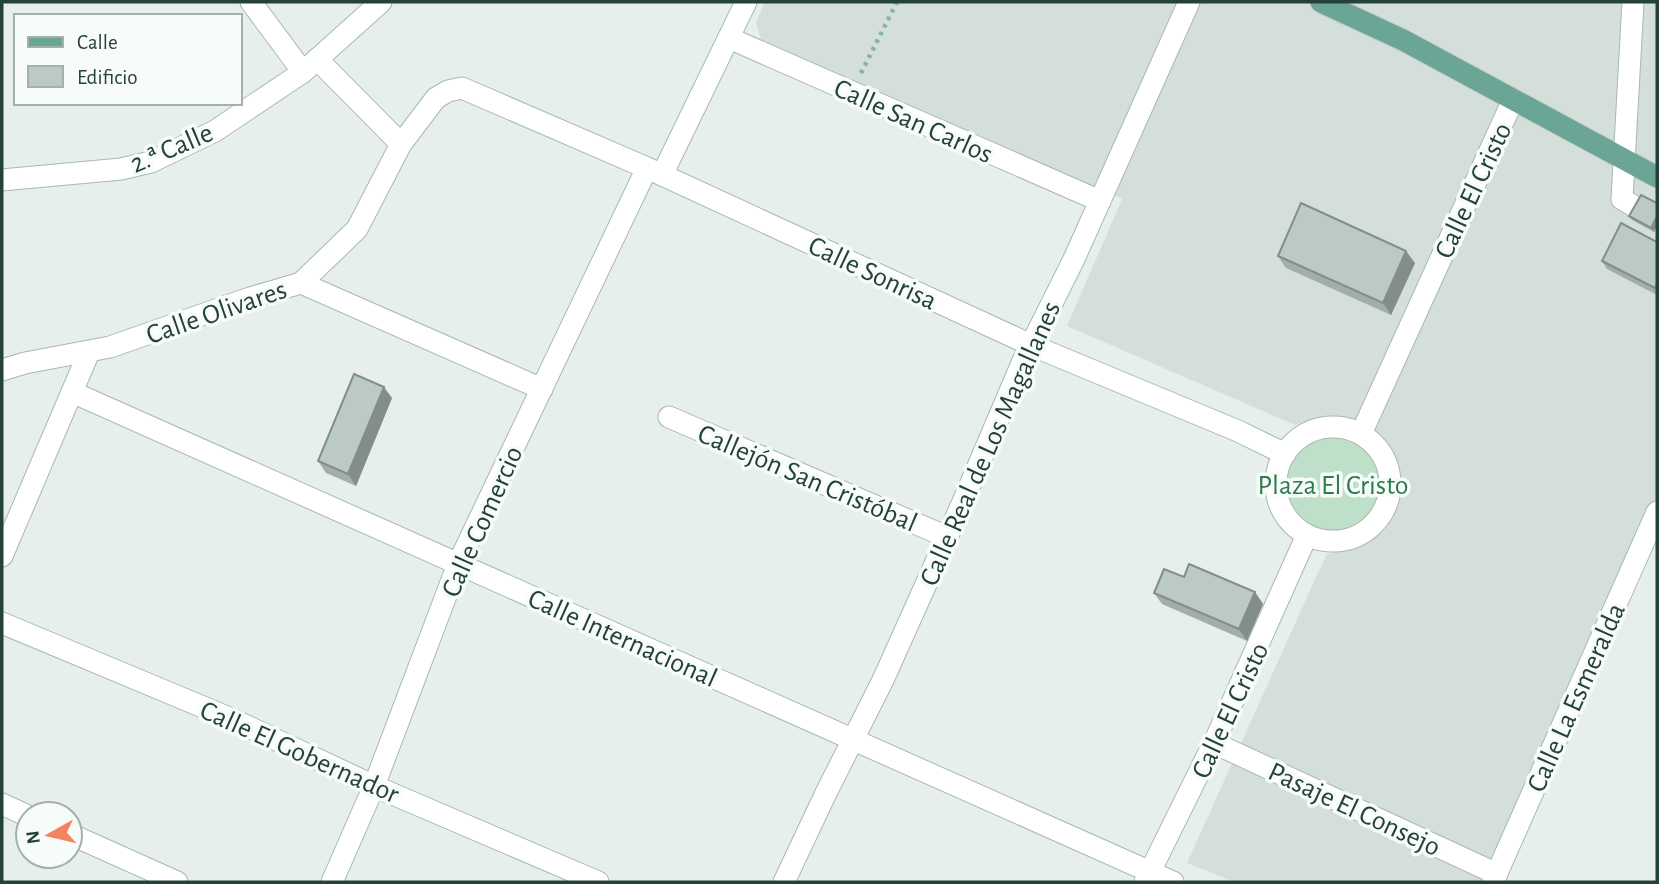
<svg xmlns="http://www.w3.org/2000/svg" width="1659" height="884" font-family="'Alegreya Sans',sans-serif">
<rect width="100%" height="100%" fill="#e6efeb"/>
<polygon fill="#d4dfda" points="765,2 1657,2 1657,511 1490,882 1234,882 1187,863 1326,555 1368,541 1384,531 1396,510 1400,486 1397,464 1388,445 1370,430 1351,421 1321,417 1295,425 1067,326 1122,199 762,44 756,22"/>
<circle fill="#bfe0c8" cx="1333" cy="484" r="49"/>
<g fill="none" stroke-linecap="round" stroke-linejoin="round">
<defs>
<g id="minor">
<polyline points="251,2 303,72"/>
<polyline points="1633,2 1622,199 1657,220"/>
<polyline points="729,38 1100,201"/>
<polyline points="317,59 401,144"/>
<polyline points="662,175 746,2"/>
<polyline points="2,180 121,169 151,162 215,131 303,72 381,2"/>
<polyline points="301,283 542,389"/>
<polyline points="2,370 25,363 110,347 250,298 301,283 357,229 401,144 436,98 448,91 462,88 647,168 1031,345 1238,431 1285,454"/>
<polyline points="72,392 1173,882"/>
<polyline points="669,417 947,537"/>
<circle cx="1333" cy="484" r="57"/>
<polyline points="1361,434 1513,100"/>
<polyline points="2,556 89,352"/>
<polyline points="2,623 234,720 374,786 598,882"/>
<polyline points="1214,743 1497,874"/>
<polyline points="2,804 28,816"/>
<polyline points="70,834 177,882"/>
<polyline points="332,882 374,786 458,564 647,168"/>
<polyline points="784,882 826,793 883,680 962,504 1022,363 1074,259 1189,2"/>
<polyline points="1145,882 1218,734 1307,535"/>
<polyline points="1493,882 1657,512"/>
</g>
<polyline id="major" points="1321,2 1403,40 1657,177"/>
</defs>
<use href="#minor" stroke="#a8b8b2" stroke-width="23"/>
<use href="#major" stroke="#c2cac8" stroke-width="23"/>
<polyline stroke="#86b3a5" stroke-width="4.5" stroke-dasharray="3.5 5" stroke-linecap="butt" points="861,73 897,2"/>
<use href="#minor" stroke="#fff" stroke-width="21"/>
<use href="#major" stroke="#6aa596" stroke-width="21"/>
</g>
<g fill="#a1aea9">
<polygon points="1657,203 1654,232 1632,220 1629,216"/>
<polygon points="1657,242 1657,295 1607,269 1602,261"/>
<polygon points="1278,256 1415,263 1391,315 1286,268"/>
<polygon points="392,398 356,486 326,473 318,461"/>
<polygon points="1184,577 1255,592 1263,604 1247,641 1162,604 1154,593"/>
</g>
<g fill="#838d89">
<polygon points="1657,216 1657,226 1654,232 1651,228"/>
<polygon points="1406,251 1415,263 1391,315 1383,303"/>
<polygon points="384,387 392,398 356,486 348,474"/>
<polygon points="1255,592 1263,604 1247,641 1239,629"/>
</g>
<g fill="#bbcac4" stroke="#838d89" stroke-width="2">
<polygon points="1641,195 1657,203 1657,216 1651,228 1629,216"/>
<polygon points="1301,203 1406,251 1383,303 1278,256"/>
<polygon points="1621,223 1657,242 1657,283 1655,288 1602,261"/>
<polygon points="354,374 384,387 348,474 318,461"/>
<polygon points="1189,564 1255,592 1239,629 1154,593 1164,569 1184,577"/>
</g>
<g text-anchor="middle" stroke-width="7" stroke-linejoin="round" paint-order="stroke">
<g font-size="28" fill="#24423a" stroke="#f7fbf9">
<text transform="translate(914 120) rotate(24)" y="10">Calle San Carlos</text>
<text transform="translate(171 147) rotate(-23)" y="10">2.ª Calle</text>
<text transform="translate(1472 190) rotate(-65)" y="10">Calle El Cristo</text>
<text transform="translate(873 272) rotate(25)" y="10">Calle Sonrisa</text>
<text transform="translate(216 311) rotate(-19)" y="10">Calle Olivares</text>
<text transform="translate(989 443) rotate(-66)" y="10">Calle Real de Los Magallanes</text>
<text transform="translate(808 477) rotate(23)" y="10">Callejón San Cristóbal</text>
<text transform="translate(481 521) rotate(-66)" y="10">Calle Comercio</text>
<text transform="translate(623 637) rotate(24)" y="10">Calle Internacional</text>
<text transform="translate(1575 697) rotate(-66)" y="10">Calle La Esmeralda</text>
<text transform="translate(1229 710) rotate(-65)" y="10">Calle El Cristo</text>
<text transform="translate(300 751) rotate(24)" y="10">Calle El Gobernador</text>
<text transform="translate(1355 808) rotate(25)" y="10">Pasaje El Consejo</text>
</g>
<g font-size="28" fill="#2d7a4b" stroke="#f7fbf9">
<text x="1333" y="494">Plaza El Cristo</text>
</g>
</g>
<rect width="1659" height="884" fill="none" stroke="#24423a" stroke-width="7"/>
<rect x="14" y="14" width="228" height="91" fill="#f7fbf9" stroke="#a3b1ad" stroke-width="2"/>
<rect x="28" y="37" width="35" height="10" fill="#6aa596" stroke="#a3b1ad" stroke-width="2"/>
<text x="77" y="49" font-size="21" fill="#24423a">Calle</text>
<rect x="28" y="66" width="35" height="21" fill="#bbcac4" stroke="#a3b1ad" stroke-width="2"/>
<text x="77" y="84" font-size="21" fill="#24423a">Edificio</text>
<g transform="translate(49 835) rotate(262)"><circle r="33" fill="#f7fbf9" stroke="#a3b1ad" stroke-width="2"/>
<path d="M0-5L12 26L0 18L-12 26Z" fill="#f4845f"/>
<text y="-10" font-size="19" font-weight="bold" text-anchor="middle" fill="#24423a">N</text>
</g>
</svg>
